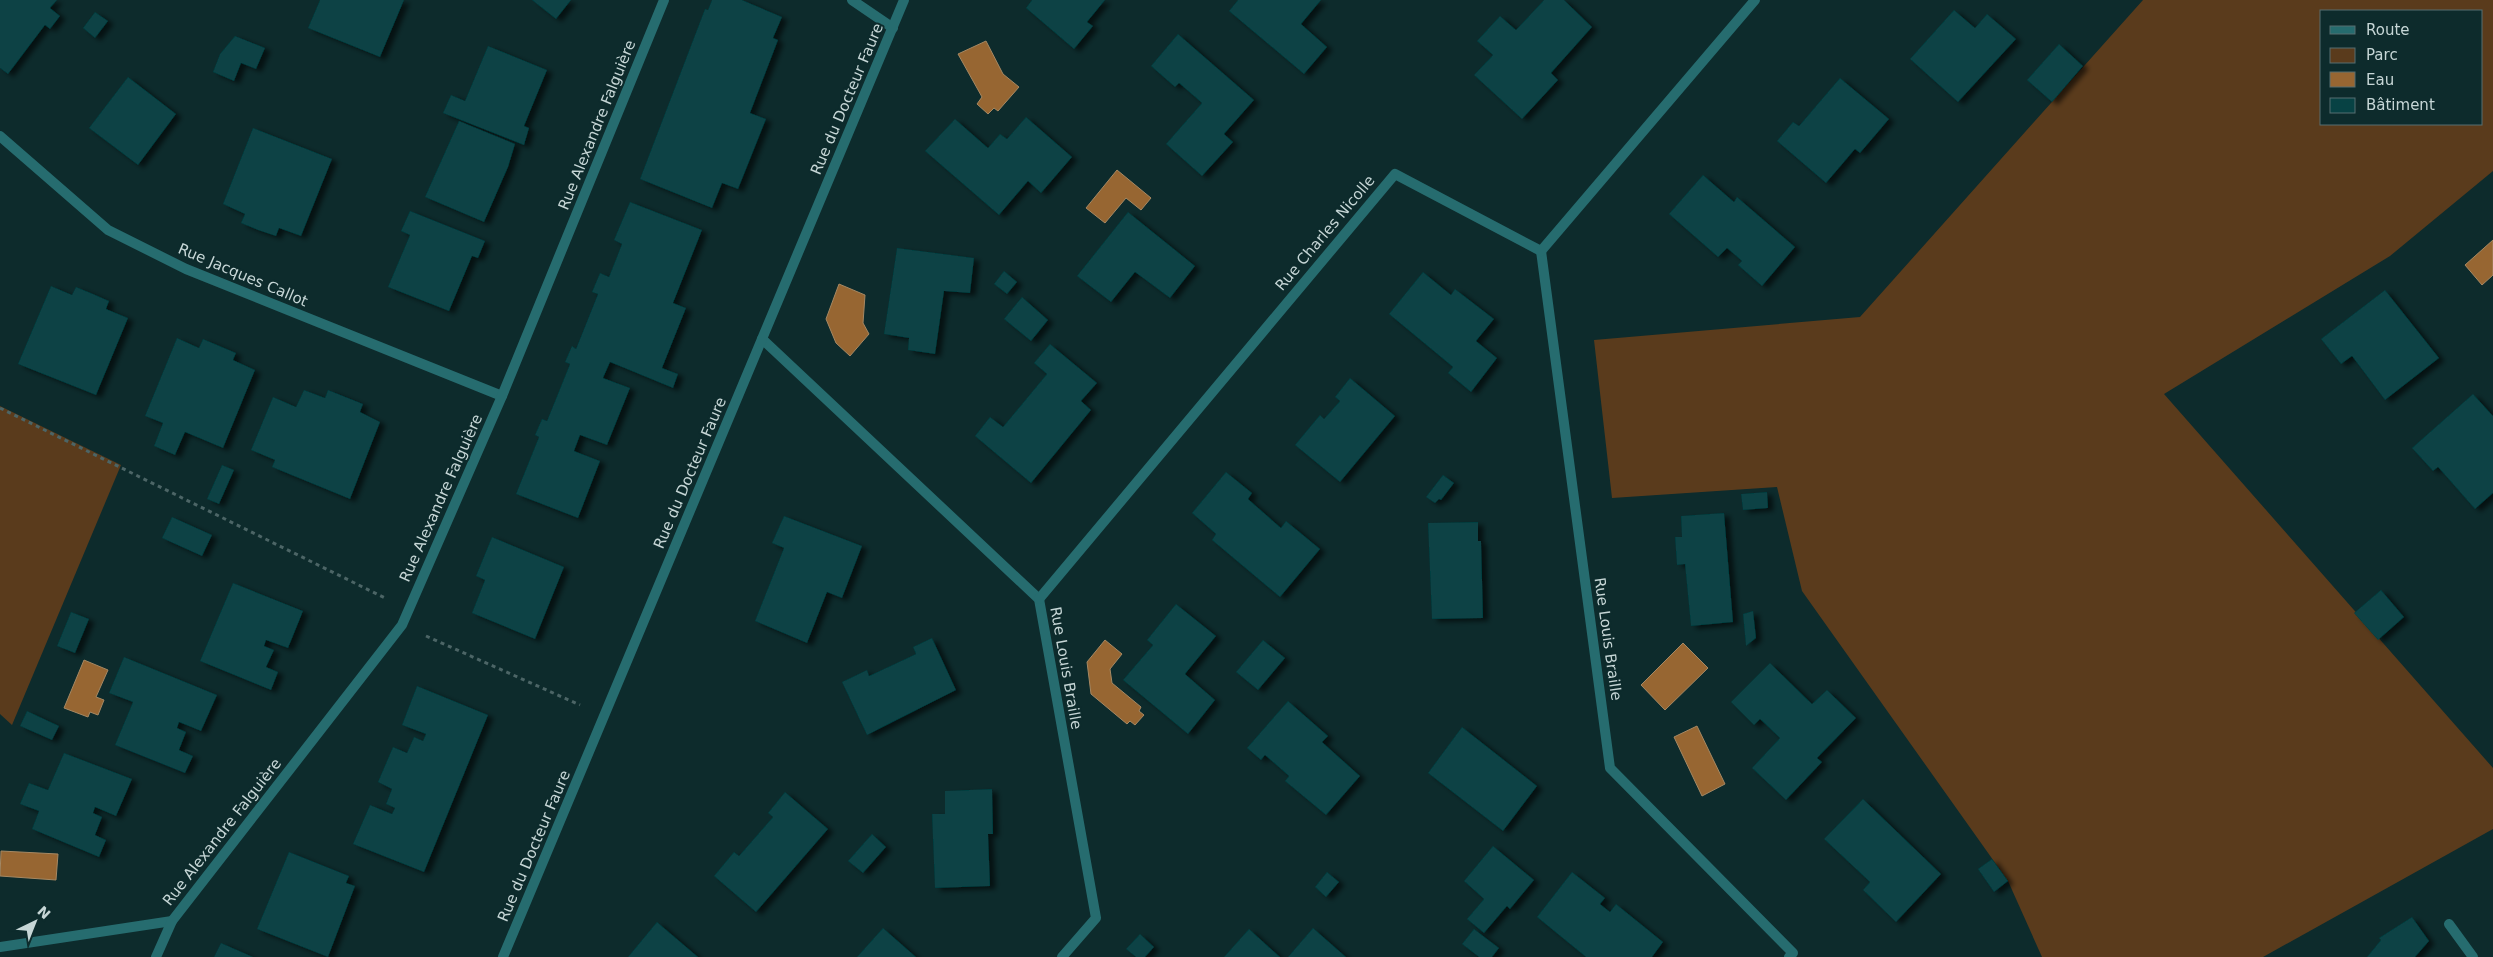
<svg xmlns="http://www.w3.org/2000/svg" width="2493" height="957" font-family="'DejaVu Sans',sans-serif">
<defs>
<filter id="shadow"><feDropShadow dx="5.5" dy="3" stdDeviation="2.5" flood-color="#0009"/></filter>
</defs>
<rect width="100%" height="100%" fill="#0d2b2c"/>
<g fill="#5a3b1c" fill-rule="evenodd">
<path d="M2143,0H2493V171L2390,256L2164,394L2493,768V829L2263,957H2042L2008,881L1802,591L1777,487L1612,498L1594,340L1860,317ZM2322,11H2482V124H2322Z"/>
<polygon points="0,406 121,465 12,725 0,714"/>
</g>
<g fill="#976632" stroke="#a58863">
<polygon points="986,41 1003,74 1019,87 998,111 994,108 988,114 977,104 982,97 958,54"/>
<polygon points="1117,170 1151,198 1141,210 1126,198 1105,223 1086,208"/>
<polygon points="2493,240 2493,275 2482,285 2465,265"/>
<polygon points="839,284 865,295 863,323 869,334 850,356 836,343 826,319"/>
<polygon points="1105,640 1122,654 1110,669 1112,683 1141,707 1139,711 1144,715 1135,725 1130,721 1127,724 1091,694 1087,662"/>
<polygon points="1683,643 1708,668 1665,710 1641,685"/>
<polygon points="84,660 108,670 96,697 104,700 98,715 90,712 88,717 64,708"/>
<polygon points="1697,726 1725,784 1702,796 1674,737"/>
<polygon points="1,851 58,854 56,880 0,876"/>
</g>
<g fill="#074244" filter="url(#shadow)">
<polygon points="0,0 57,0 50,8 60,16 50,29 45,25 8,74 0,68"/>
<polygon points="320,0 404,0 380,57 308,28"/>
<polygon points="532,0 571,0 556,19"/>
<polygon points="712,0 742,0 782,17 773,38 778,40 750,113 766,119 738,189 722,183 712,208 640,179 705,9 708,10"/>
<polygon points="1032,0 1105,0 1087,22 1093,26 1074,49 1026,8"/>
<polygon points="1238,0 1321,0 1301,24 1327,47 1304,74 1229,11"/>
<polygon points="1544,0 1564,0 1592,27 1551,73 1558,80 1522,119 1474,75 1493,55 1477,41 1500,16 1516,30"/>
<polygon points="1954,10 1975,28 1987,14 2016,39 1958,102 1910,59"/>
<polygon points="95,12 108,21 95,38 83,28"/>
<polygon points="1178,34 1254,100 1224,134 1233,142 1202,176 1166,144 1202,103 1179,83 1175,87 1151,66"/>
<polygon points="235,36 265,48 256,69 241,63 234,81 213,72 220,54"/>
<polygon points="2059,44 2083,66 2052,102 2027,80"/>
<polygon points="488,46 547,70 524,126 529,128 524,145 443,113 451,95 465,101"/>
<polygon points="128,77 176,114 138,165 89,128"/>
<polygon points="1840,78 1889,119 1860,153 1855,149 1826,183 1777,141 1793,122 1799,126"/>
<polygon points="1026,117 1072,157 1041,193 1028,181 999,215 925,151 955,119 988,148 1000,134 1007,139"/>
<polygon points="459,121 515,144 508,167 484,222 425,197"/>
<polygon points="253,128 332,159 301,236 279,228 276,236 258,230 241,223 245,214 223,204"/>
<polygon points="1703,175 1734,202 1737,197 1795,247 1762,286 1738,265 1742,261 1727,248 1718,257 1669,214"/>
<polygon points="630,202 702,230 673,303 686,308 662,368 678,374 673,388 610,362 603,378 630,388 607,445 580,435 574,451 600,461 578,518 516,494 539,437 535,435 542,419 547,421 570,364 565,362 572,346 576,349 598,294 592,292 600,273 609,277 622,244 614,240"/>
<polygon points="410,211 485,241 478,258 472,256 449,311 388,287 410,235 401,231"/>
<polygon points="1128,212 1195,266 1170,298 1135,272 1111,302 1077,276"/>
<polygon points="897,248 974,258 970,293 944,291 935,354 908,350 909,338 884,334"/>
<polygon points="1004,271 1017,282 1007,294 994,284"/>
<polygon points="1423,272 1451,295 1455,289 1494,319 1476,341 1497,358 1471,392 1448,373 1453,367 1389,314"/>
<polygon points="51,286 72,295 76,287 93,294 109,301 106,309 128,318 96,395 18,364"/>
<polygon points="2385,290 2439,358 2385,400 2352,356 2341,364 2321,339"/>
<polygon points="1022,297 1048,320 1031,341 1004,319"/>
<polygon points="177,338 199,348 203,339 236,353 233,360 255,370 223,448 185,432 175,455 154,446 163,423 145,416"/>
<polygon points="1050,344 1097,383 1081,401 1091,410 1031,483 975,436 990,417 1003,427 1047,374 1034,363"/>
<polygon points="1350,378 1395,416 1340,482 1295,445 1320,415 1324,419 1340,401 1335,397"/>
<polygon points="304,390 325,398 328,390 363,404 360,412 380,422 350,499 272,467 275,460 251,450 273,397 296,407"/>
<polygon points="2473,394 2493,416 2493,493 2475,509 2438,467 2433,471 2412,448"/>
<polygon points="222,465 234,470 219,504 207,499"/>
<polygon points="1226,472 1252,493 1248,499 1281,528 1286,521 1320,549 1280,597 1212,540 1216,534 1192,513"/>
<polygon points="1443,475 1454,483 1441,500 1439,499 1435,503 1426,497"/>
<polygon points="1767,492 1768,508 1743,510 1741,494"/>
<polygon points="1724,513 1733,622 1691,626 1685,564 1677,565 1675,537 1682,537 1681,516"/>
<polygon points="784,516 862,546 842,598 827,592 807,643 755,621 784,548 772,543"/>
<polygon points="172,517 212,535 202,556 162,538"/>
<polygon points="1478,522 1478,541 1481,541 1483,618 1432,619 1428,523"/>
<polygon points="492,537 564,567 535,639 472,613 485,580 476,576"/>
<polygon points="233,583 303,611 288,648 266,640 264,646 274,650 266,667 278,672 271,690 200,661"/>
<polygon points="2381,590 2404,617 2378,640 2354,613"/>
<polygon points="1176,604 1216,636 1185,674 1215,700 1188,734 1123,680 1153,645 1147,640"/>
<polygon points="1753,611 1756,638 1746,646 1743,614"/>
<polygon points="71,612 89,619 75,653 57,646"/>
<polygon points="932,638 956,690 867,735 842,682 867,670 869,676 916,654 913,647"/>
<polygon points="1263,640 1285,658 1258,690 1236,672"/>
<polygon points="124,657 217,695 201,731 179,722 177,728 186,732 179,750 193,756 185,773 115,745 133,702 109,693"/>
<polygon points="1770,663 1812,704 1827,690 1856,718 1817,758 1822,762 1786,800 1752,768 1780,738 1760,719 1754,725 1731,702"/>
<polygon points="417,686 488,715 424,872 353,844 370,805 392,814 395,808 386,804 392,789 378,782 393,747 407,753 414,737 423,741 426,734 402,725"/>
<polygon points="1288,701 1328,736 1322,742 1360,776 1326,815 1285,781 1289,776 1265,755 1261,760 1247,748"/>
<polygon points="27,711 59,726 52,740 20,726"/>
<polygon points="1462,727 1537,786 1503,831 1428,773"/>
<polygon points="64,753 132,779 116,816 95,807 93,813 102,817 95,835 106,840 99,857 32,829 39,811 20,804 29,783 48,790"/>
<polygon points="992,789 993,834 988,834 990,886 935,888 932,814 945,814 945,791"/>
<polygon points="785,792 828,829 756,912 714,876 734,852 739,856 773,817 768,813"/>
<polygon points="1863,799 1941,874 1896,922 1863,890 1870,882 1824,839"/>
<polygon points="872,834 886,847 863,873 848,861"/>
<polygon points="1493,846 1534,880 1510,909 1507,906 1484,933 1467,919 1484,899 1464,881"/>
<polygon points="289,852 349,876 346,883 355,886 328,957 257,929"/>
<polygon points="1992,859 2008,881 1994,892 1978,869"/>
<polygon points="1327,872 1339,882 1326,897 1315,887"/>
<polygon points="1572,872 1605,898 1600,904 1610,912 1616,904 1663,942 1652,957 1586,957 1537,917"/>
<polygon points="2412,917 2429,941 2415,957 2367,957 2381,940 2379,938"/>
<polygon points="657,922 698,957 628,957"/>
<polygon points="883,928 916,957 857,957"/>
<polygon points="1313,928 1346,957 1288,957"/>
<polygon points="1249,929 1280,957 1224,957"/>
<polygon points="1474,929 1499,948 1492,957 1479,957 1462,944"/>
<polygon points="1140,934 1154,947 1145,957 1136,957 1126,949"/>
<polygon points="221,943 253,957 214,957"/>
</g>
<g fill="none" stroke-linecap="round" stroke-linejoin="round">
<g stroke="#4c6566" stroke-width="3" stroke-dasharray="4 4" stroke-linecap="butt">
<polyline points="0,408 385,598"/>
<polyline points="426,636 580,705"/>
</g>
<polyline stroke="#266c6f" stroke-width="10" points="2449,924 2473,957"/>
<g stroke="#266c6f" stroke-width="10">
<polyline points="852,0 893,28"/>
<polyline points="0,136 108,230 186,269 502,396"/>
<polyline points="1541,251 1610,768 1793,953 1789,957"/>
<polyline points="762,339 1039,599 1096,918 1062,957"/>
<polyline points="1039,599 1395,174 1541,251 1755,0"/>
<polyline points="0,947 172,921"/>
<polyline points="156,957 172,921 402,625 502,396 664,0"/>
<polyline points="503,957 904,0"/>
</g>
</g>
<g text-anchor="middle" stroke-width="4" stroke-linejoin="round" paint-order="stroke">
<g font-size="15" fill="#c6d6d6" stroke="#0d2b2c">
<text transform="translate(847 99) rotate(-67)" y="5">Rue du Docteur Faure</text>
<text transform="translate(597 125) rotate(-68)" y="5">Rue Alexandre Falguière</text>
<text transform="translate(1325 233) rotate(-50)" y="5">Rue Charles Nicolle</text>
<text transform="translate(243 275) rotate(23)" y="5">Rue Jacques Callot</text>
<text transform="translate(690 473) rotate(-67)" y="5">Rue du Docteur Faure</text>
<text transform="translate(441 498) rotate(-66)" y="5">Rue Alexandre Falguière</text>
<text transform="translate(1608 639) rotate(82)" y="5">Rue Louis Braille</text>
<text transform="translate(1066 668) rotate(80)" y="5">Rue Louis Braille</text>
<text transform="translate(222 832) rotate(-52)" y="5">Rue Alexandre Falguière</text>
<text transform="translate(534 846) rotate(-67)" y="5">Rue du Docteur Faure</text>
</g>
</g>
<rect x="2320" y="10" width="162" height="115" fill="#0d2b2c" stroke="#576f70"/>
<rect x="2330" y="26" width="25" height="8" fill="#266c6f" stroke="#576f70"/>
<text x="2366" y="35" font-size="15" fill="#c6d6d6">Route</text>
<rect x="2330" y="48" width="25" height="15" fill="#5a3b1c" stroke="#576f70"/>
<text x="2366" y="60" font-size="15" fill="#c6d6d6">Parc</text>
<rect x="2330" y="72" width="25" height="15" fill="#976632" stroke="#576f70"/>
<text x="2366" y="85" font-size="15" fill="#c6d6d6">Eau</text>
<rect x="2330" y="98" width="25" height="15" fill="#074244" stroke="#576f70"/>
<text x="2366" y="110" font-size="15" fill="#c6d6d6">Bâtiment</text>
<g transform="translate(35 922) rotate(43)" stroke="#0d2b2c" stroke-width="4" paint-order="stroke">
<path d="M0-4L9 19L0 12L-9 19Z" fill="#c6d6d6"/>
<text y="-8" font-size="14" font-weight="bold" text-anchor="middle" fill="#c6d6d6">N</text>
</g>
</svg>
